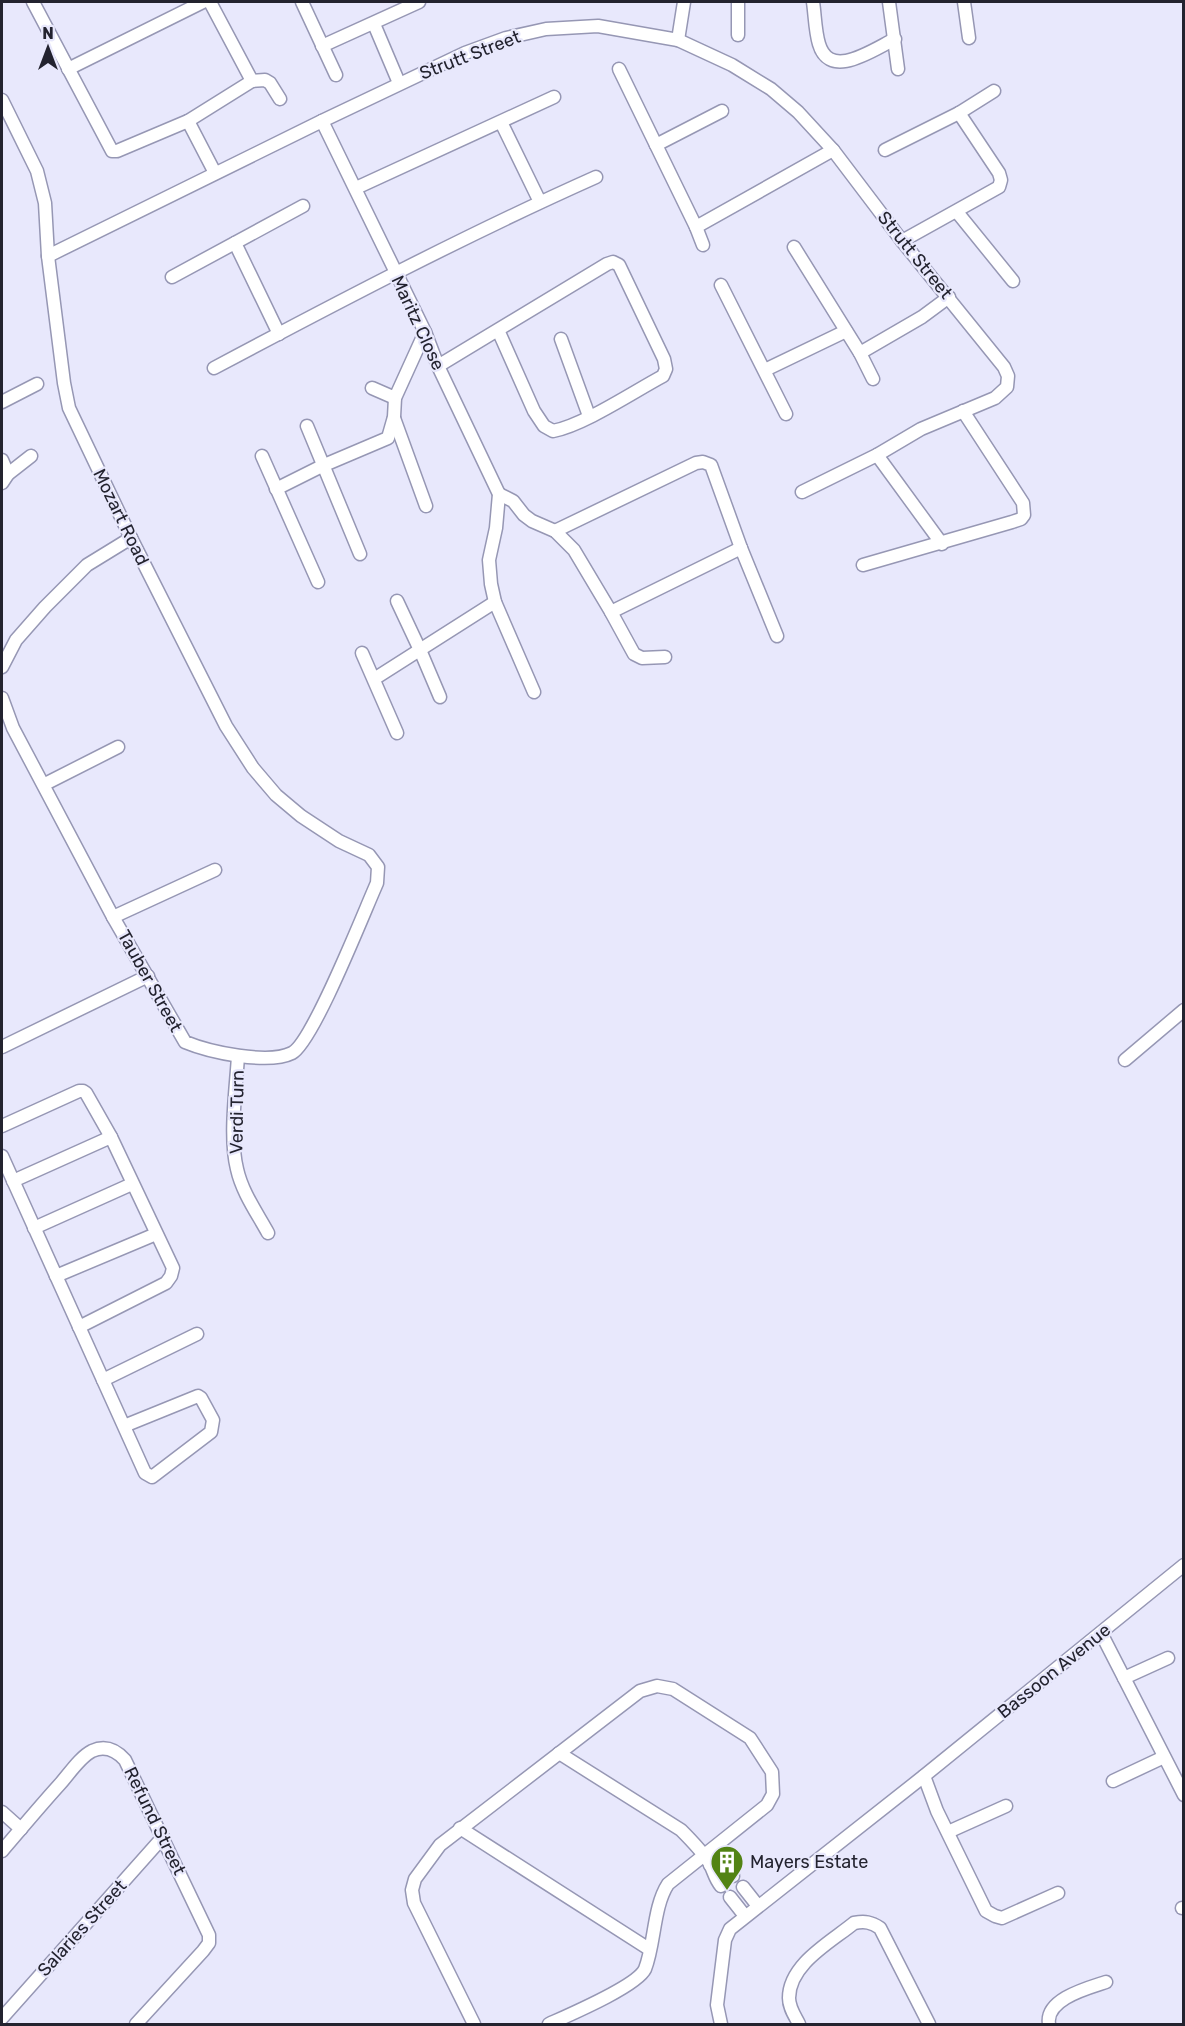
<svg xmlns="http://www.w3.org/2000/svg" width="1185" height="2026" font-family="Rubik,sans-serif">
<rect width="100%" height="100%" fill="#e8e8fc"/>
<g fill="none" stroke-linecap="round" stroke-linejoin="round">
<defs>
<g id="minor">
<polyline points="33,2 112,151 117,151 188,121 252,81 265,80 270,83 280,99"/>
<polyline points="210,2 252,81"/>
<polyline points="302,2 336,75"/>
<polyline points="738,2 738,35"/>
<path d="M813,2C815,15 815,31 819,44C830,81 874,49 895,39"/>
<polyline points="889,2 898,69"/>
<polyline points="964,2 969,38"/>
<polyline points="374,24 399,83"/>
<polyline points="678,40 684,2"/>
<polyline points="322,46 419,2"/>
<polyline points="68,69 203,2"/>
<polyline points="619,69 696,227 703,245"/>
<path d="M2,100L37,171L45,203L48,256L64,383L69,408L131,538L226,726L253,768L276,795L301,816L339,841L369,855L378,867L377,883C364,912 313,1042 292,1053C268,1065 209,1052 185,1042L113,917L13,728L2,698"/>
<polyline points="188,121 215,173"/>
<polyline points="322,121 425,332 438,366 499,494 496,528 489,560 491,584 495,602 534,692"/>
<polyline points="501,122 540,202"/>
<polyline points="656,145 722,111"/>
<polyline points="885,150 959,113 994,91"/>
<polyline points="356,188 554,97"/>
<polyline points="957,212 1013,281"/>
<polyline points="696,227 833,150"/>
<polyline points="902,241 999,187 1001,180 999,173 959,113"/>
<polyline points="235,243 279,334"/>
<polyline points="794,247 860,353 873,379"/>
<polyline points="48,256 322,121 465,53 506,38 546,29 598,26 678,40 732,65 771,89 798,112 833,150 902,241 1004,367 1008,376 1007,387 995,398 921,429 877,455 802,492"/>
<polyline points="172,277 303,206"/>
<polyline points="721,285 786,414"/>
<polyline points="561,339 589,416"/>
<polyline points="860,353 922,317 949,297"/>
<path d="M438,366L607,264L613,262L619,265L664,359L666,369L663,376C633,392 584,425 553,431L544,426L534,411L498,330"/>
<path d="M214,368C340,301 466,235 596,177"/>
<polyline points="765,370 846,331"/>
<polyline points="372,388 395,398"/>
<polyline points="2,402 37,384"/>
<polyline points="394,418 426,506"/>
<polyline points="307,426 360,554"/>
<polyline points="877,455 942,544"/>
<polyline points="262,456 318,582"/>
<polyline points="2,460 8,474"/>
<polyline points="2,483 8,474 31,456"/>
<polyline points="276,489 322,466 388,438 394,417 395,398 425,332"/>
<polyline points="499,494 513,501 524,515 532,521 555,531 574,550 611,612 634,654 642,658 665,657"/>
<polyline points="555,531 696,463 703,462 711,465 741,548 777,636"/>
<polyline points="863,565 1012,522 1021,519 1024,515 1023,503 963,411"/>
<polyline points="397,601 420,650 440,697"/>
<polyline points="611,612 741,548"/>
<polyline points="362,653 397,733"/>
<polyline points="2,667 16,640 45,607 87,565 131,538"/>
<polyline points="374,679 495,602"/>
<polyline points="45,784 118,747"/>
<polyline points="113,917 215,870"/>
<polyline points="2,1047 148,976"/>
<path d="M238,1056C236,1090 229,1137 237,1169C242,1192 257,1213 268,1233"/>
<polyline points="1125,1060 1184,1010"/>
<polyline points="2,1126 79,1091 83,1091 86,1093 111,1137 173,1268 171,1276 166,1283 79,1327"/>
<polyline points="2,1156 145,1473 152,1477 211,1432 213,1420 201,1398 198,1396 124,1426"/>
<polyline points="13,1181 111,1137"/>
<polyline points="34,1228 132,1184"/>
<polyline points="56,1276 156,1234"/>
<polyline points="103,1380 197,1334"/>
<polyline points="1101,1633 1184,1795"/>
<polyline points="1124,1678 1168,1658"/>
<path d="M559,1753L681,1830C691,1840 703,1852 710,1864C714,1872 715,1879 721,1886"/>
<polyline points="924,1776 937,1811 986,1911 995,1916 1002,1918 1058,1893"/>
<polyline points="1113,1781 1164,1757"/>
<polyline points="2,1812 21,1829"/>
<polyline points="460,1828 649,1949"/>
<polyline points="948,1832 1006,1806"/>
<path d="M2,1851C21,1829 40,1806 60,1784C69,1774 80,1757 92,1751C105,1745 116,1750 125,1760L209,1935V1943L203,1951L136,2024"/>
<polyline points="710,1865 728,1870 733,1876"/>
<polyline points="743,1887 758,1906"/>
<polyline points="730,1897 745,1916"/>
<polyline points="1182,1908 1184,1908"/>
<polyline points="2,2018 163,1837"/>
<path d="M474,2024L414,1903L412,1890L415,1879L440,1845L640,1691L657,1686L673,1689L750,1738L772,1772L773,1794L767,1805L668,1884C653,1907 655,1944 645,1969C637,1986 569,2015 549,2024"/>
<polyline points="721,2024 717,2005 725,1940 730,1929 924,1776 1184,1565"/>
<path d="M799,2024C795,2016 789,2008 789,1998C789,1964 831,1942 854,1923C865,1921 871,1922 880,1928L929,2024"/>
<path d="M1049,2024C1045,1999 1088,1988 1106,1982"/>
</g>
</defs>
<use href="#minor" stroke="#9697b4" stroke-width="15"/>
<use href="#minor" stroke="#fff" stroke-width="12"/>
</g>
<defs>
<symbol id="building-pin" viewBox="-11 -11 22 30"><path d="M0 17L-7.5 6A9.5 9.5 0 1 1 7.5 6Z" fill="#528314" stroke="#e8e8fc"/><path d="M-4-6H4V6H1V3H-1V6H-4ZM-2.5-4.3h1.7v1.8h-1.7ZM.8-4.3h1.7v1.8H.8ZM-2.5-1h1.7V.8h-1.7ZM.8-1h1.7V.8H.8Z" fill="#fff"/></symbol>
</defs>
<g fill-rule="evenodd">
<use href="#building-pin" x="708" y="1843" width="38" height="52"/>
</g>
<g text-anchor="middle" stroke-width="4.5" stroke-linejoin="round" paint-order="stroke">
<g font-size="18" fill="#23232f" stroke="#e8e8fc">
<text transform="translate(470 55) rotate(-21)" y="6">Strutt Street</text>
<text transform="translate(915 255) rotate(51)" y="6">Strutt Street</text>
<text transform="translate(418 323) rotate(65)" y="6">Maritz Close</text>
<text transform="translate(121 517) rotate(64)" y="6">Mozart Road</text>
<text transform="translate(150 981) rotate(61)" y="6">Tauber Street</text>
<text transform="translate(237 1112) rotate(-89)" y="6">Verdi Turn</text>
<text transform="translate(1054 1671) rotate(-39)" y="6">Bassoon Avenue</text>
<text transform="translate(155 1821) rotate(64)" y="6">Refund Street</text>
<text transform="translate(82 1928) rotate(-48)" y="6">Salaries Street</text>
</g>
<g font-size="18" fill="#23232f" stroke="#e8e8fc" text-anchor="start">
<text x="750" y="1868">Mayers Estate</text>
</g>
</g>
<rect width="1185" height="2026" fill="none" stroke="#23232f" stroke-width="6"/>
<g transform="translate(48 48)" stroke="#e8e8fc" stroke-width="4.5" paint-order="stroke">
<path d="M0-4.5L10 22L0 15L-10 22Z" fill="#23232f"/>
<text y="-9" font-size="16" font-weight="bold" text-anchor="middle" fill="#23232f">N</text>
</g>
</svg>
